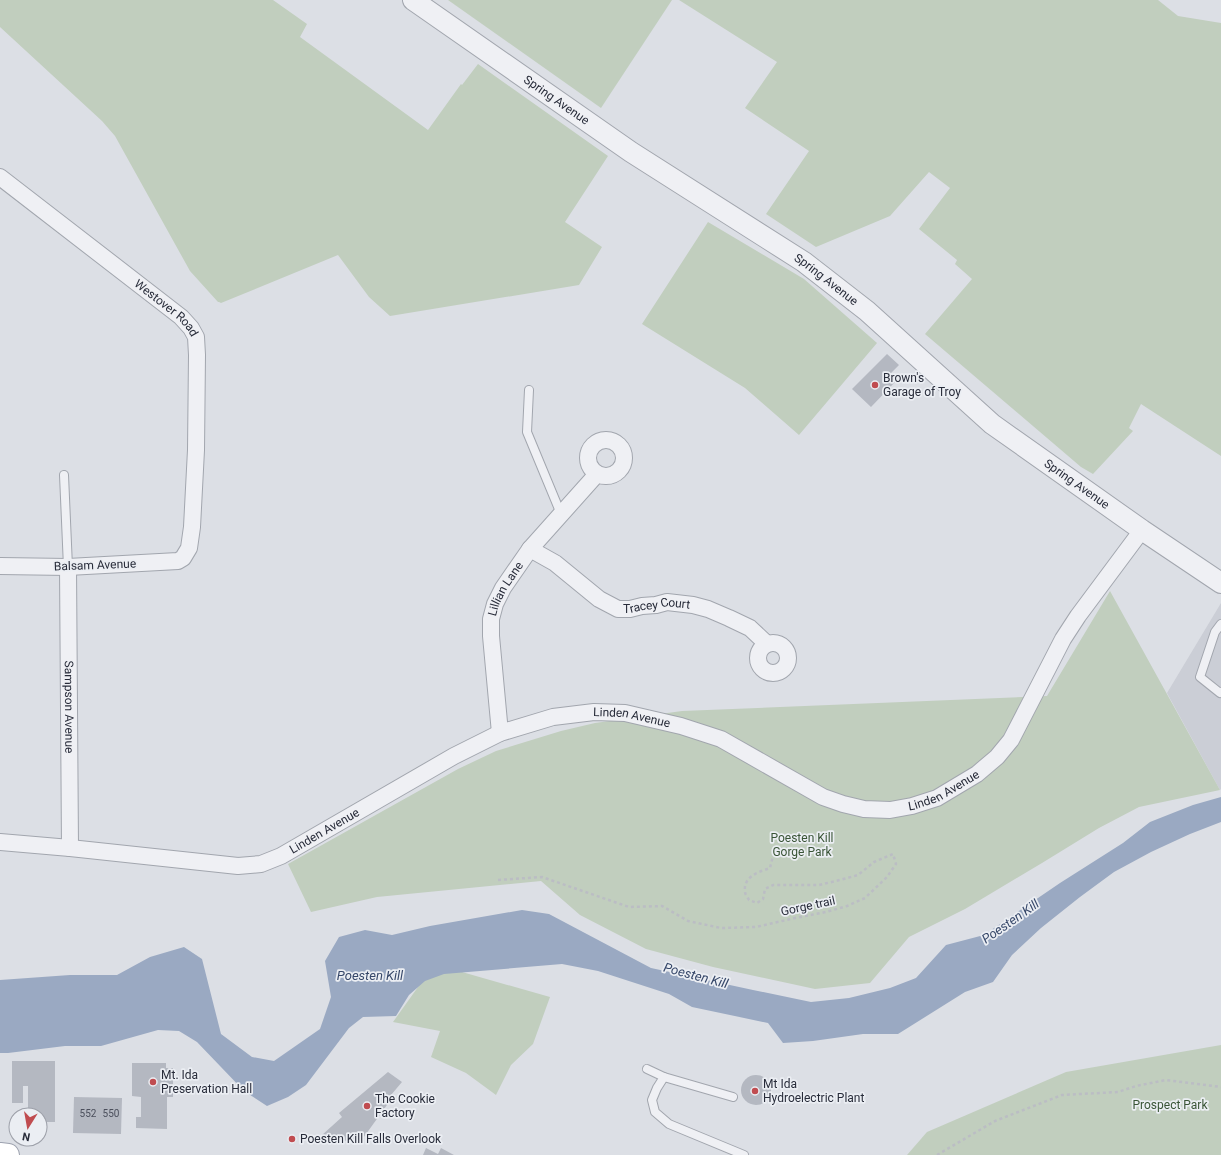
<svg xmlns="http://www.w3.org/2000/svg" width="1221" height="1155" font-family="Roboto,sans-serif">
<rect width="100%" height="100%" fill="#dcdfe5"/>
<polygon fill="#cbced6" points="1221,603 1221,789 1220,790 1167,693"/>
<g fill="#c1cebe">
<polygon points="0,0 273,0 307,24 300,37 428,130 461,84 462,85 478,64 608,156 565,222 602,247 579,285 390,316 369,297 338,255 221,303 219,302 218,302 190,271 115,136 102,121 0,27"/>
<polygon points="448,0 672,0 601,108"/>
<polygon points="679,0 1158,0 1178,16 1221,23 1221,456 1141,404 1129,428 1133,431 1093,474 1081,467 925,334 972,279 955,264 957,260 919,229 950,188 929,172 890,216 816,247 766,214 809,151 745,108 777,62"/>
<polygon points="708,222 804,279 877,343 799,435 745,388 642,324"/>
<polygon points="1110,591 1220,790 1139,807 1099,828 1042,863 965,909 909,937 870,983 815,989 713,967 646,949 580,915 541,881 377,897 311,912 288,864 458,769 496,751 561,731 595,723 682,711 1047,696"/>
<polygon points="433,966 448,968 550,997 533,1044 511,1065 496,1095 466,1073 431,1057 440,1031 393,1022"/>
<polygon points="1221,1045 1221,1155 907,1155 927,1132 1066,1072"/>
</g>
<polygon fill="#9aa9c2" points="1221,797 1221,822 1190,834 1151,852 1114,872 1080,897 1041,928 1012,955 993,982 965,992 898,1034 863,1034 813,1041 783,1043 768,1023 692,1007 669,994 598,971 562,964 444,974 425,981 409,995 396,1016 363,1017 349,1028 306,1085 288,1097 267,1106 244,1091 197,1042 179,1031 158,1030 101,1046 65,1046 8,1053 0,1053 0,980 70,975 117,975 150,957 184,947 202,959 221,1034 252,1057 274,1061 320,1029 331,997 325,961 339,937 365,930 392,935 430,926 522,910 549,914 651,968 753,990 811,1002 849,998 890,988 916,978 946,945 984,935 1060,883 1123,843 1150,822 1193,805"/>
<g fill="#b4b8c1">
<polygon points="887,354 899,365 890,374 897,380 871,407 852,389"/>
<polygon points="12,1061 55,1061 55,1122 40,1122 40,1115 28,1115 28,1086 23,1086 23,1103 12,1103"/>
<polygon points="132,1063 166,1063 166,1068 173,1068 173,1097 167,1097 167,1129 136,1128 136,1117 141,1117 141,1097 132,1096"/>
<polygon points="388,1072 402,1082 391,1095 392,1098 361,1141 325,1140 322,1135 342,1117 339,1113"/>
<circle cx="756" cy="1090" r="15"/>
<polygon points="74,1097 122,1098 121,1134 73,1133"/>
<polygon points="426,1148 438,1154 441,1148 454,1155 423,1155"/>
</g>
<g fill="none" stroke-linecap="round" stroke-linejoin="round">
<defs>
<g id="service">
<polyline points="529,390 527,432 561,514"/>
<polyline points="64,475 68,567"/>
<polyline points="1221,624 1215,632 1200,677 1220,693 1221,692"/>
<polyline points="647,1069 664,1077"/>
<polyline points="733,1097 664,1077 657,1088 652,1100 655,1112 669,1124 744,1155"/>
</g>
<g id="minor">
<path id="s1" d="M0,177L181,317L191,328L196,337L197,355L196,450L192,527L189,548L183,558L178,561L68,567L0,566"/>
<circle cx="606" cy="458" r="18"/>
<path id="s2" d="M530,549L555,563L599,599L618,609H630L642,606L656,605L667,602L693,605L708,609L729,618L750,628L767,644"/>
<path id="s3" d="M68,567L70,848"/>
<circle cx="773" cy="658" r="15"/>
<path id="s4" d="M500,733L491,636V619L495,604L503,588L530,549L597,474"/>
<path id="s5" d="M0,842L70,848L238,866L261,864L281,856L454,756L500,733L553,717L594,712L625,713L681,726L721,739L823,797L843,804L864,809L890,810L912,806L937,798L977,774L997,757L1011,740L1063,639L1078,616L1142,530"/>
</g>
<g id="tertiary">
<path id="s6" d="M413,0L631,152L804,262L867,311L992,424L1142,530L1221,583"/>
</g>
<polyline id="primary" points="0,1154 8,1155"/>
</defs>
<use href="#service" stroke="#a2a6ae" stroke-width="10"/>
<use href="#minor" stroke="#a2a6ae" stroke-width="18"/>
<use href="#tertiary" stroke="#a2a6ae" stroke-width="22"/>
<use href="#primary" stroke="#9da2af" stroke-width="24"/>
<g stroke="#bbbdc4" stroke-width="2.5" stroke-dasharray="3 3" stroke-linecap="butt">
<path d="M498,880L542,877L629,907L662,906L688,921L721,928L756,927L795,918L826,912L847,906L865,898L887,877L896,864L893,854L874,862L858,875L840,880L819,885H773L765,889L763,899L757,903L749,900C748,898 745,894 745,892C743,876 759,872 770,868L775,848"/>
<polyline points="937,1155 995,1121 1062,1095 1118,1092 1136,1086 1166,1080 1221,1087"/>
</g>
<use href="#service" stroke="#eff0f4" stroke-width="8"/>
<use href="#minor" stroke="#eff0f4" stroke-width="16"/>
<use href="#tertiary" stroke="#eff0f4" stroke-width="20"/>
<use href="#primary" stroke="#fff" stroke-width="22"/>
</g>
<g fill="#c04c50" stroke="#ebeef3" stroke-width="1.5">
<circle cx="875" cy="385" r="4"/>
<circle cx="153" cy="1082" r="4"/>
<circle cx="755" cy="1091" r="4"/>
<circle cx="367" cy="1106" r="4"/>
<circle cx="292" cy="1139" r="4"/>
</g>
<g text-anchor="middle" stroke-width="3.5" stroke-linejoin="round" paint-order="stroke">
<g font-size="10" fill="#4b4f5c">
<text x="88" y="1117">552</text>
<text x="111" y="1117">550</text>
</g>
<g font-size="12" fill="#282c3a" stroke="#ebeef3">
<text dy="4" stroke="none"><textPath href="#s6" startOffset="175">Spring Avenue</textPath></text>
<text dy="4" stroke="none"><textPath href="#s6" startOffset="499">Spring Avenue</textPath></text>
<text dy="4" stroke="none"><textPath href="#s1" startOffset="212">Westover Road</textPath></text>
<text dy="4" stroke="none"><textPath href="#s6" startOffset="823">Spring Avenue</textPath></text>
<text transform="translate(95 565) rotate(-2)" y="4">Balsam Avenue</text>
<text dy="4" stroke="none"><textPath href="#s4" startOffset="148">Lillian Lane</textPath></text>
<text dy="4" stroke="none"><textPath href="#s2" startOffset="146">Tracey Court</textPath></text>
<text dy="4" stroke="none"><textPath href="#s3" startOffset="140">Sampson Avenue</textPath></text>
<text dy="4" stroke="none"><textPath href="#s5" startOffset="670">Linden Avenue</textPath></text>
<text dy="4" stroke="none"><textPath href="#s5" startOffset="1006">Linden Avenue</textPath></text>
<text dy="4" stroke="none"><textPath href="#s5" startOffset="334">Linden Avenue</textPath></text>
<text transform="translate(808 906) rotate(-12)" y="4">Gorge trail</text>
</g>
<g font-size="12" fill="#282c3a" stroke="#ebeef3" text-anchor="start">
<text x="883" y="382">Brown's<tspan x="883" dy="14">Garage of Troy</tspan></text>
<text x="161" y="1079">Mt. Ida<tspan x="161" dy="14">Preservation Hall</tspan></text>
<text x="763" y="1088">Mt Ida<tspan x="763" dy="14">Hydroelectric Plant</tspan></text>
<text x="375" y="1103">The Cookie<tspan x="375" dy="14">Factory</tspan></text>
<text x="300" y="1143">Poesten Kill Falls Overlook</text>
</g>
<g font-size="12" fill="#395436" stroke="#ebeef3">
<text x="802" y="842">Poesten Kill<tspan x="802" dy="14">Gorge Park</tspan></text>
<text x="1170" y="1109">Prospect Park</text>
</g>
<g font-size="13" font-style="italic" fill="#364769" stroke="#ebeef3">
<text transform="translate(1010 921) rotate(-35)" y="5">Poesten Kill</text>
<text x="370" y="980">Poesten Kill</text>
<text transform="translate(696 975) rotate(15)" y="5">Poesten Kill</text>
</g>
</g>
<g transform="translate(28 1127) rotate(191)"><circle r="19" fill="#ebeef3" stroke="#9da0a9"/>
<path d="M0-3L7 15L0 10L-7 15Z" fill="#c04c50"/>
<text y="-6" font-size="11" font-weight="bold" text-anchor="middle" fill="#282c3a">N</text>
</g>
</svg>
